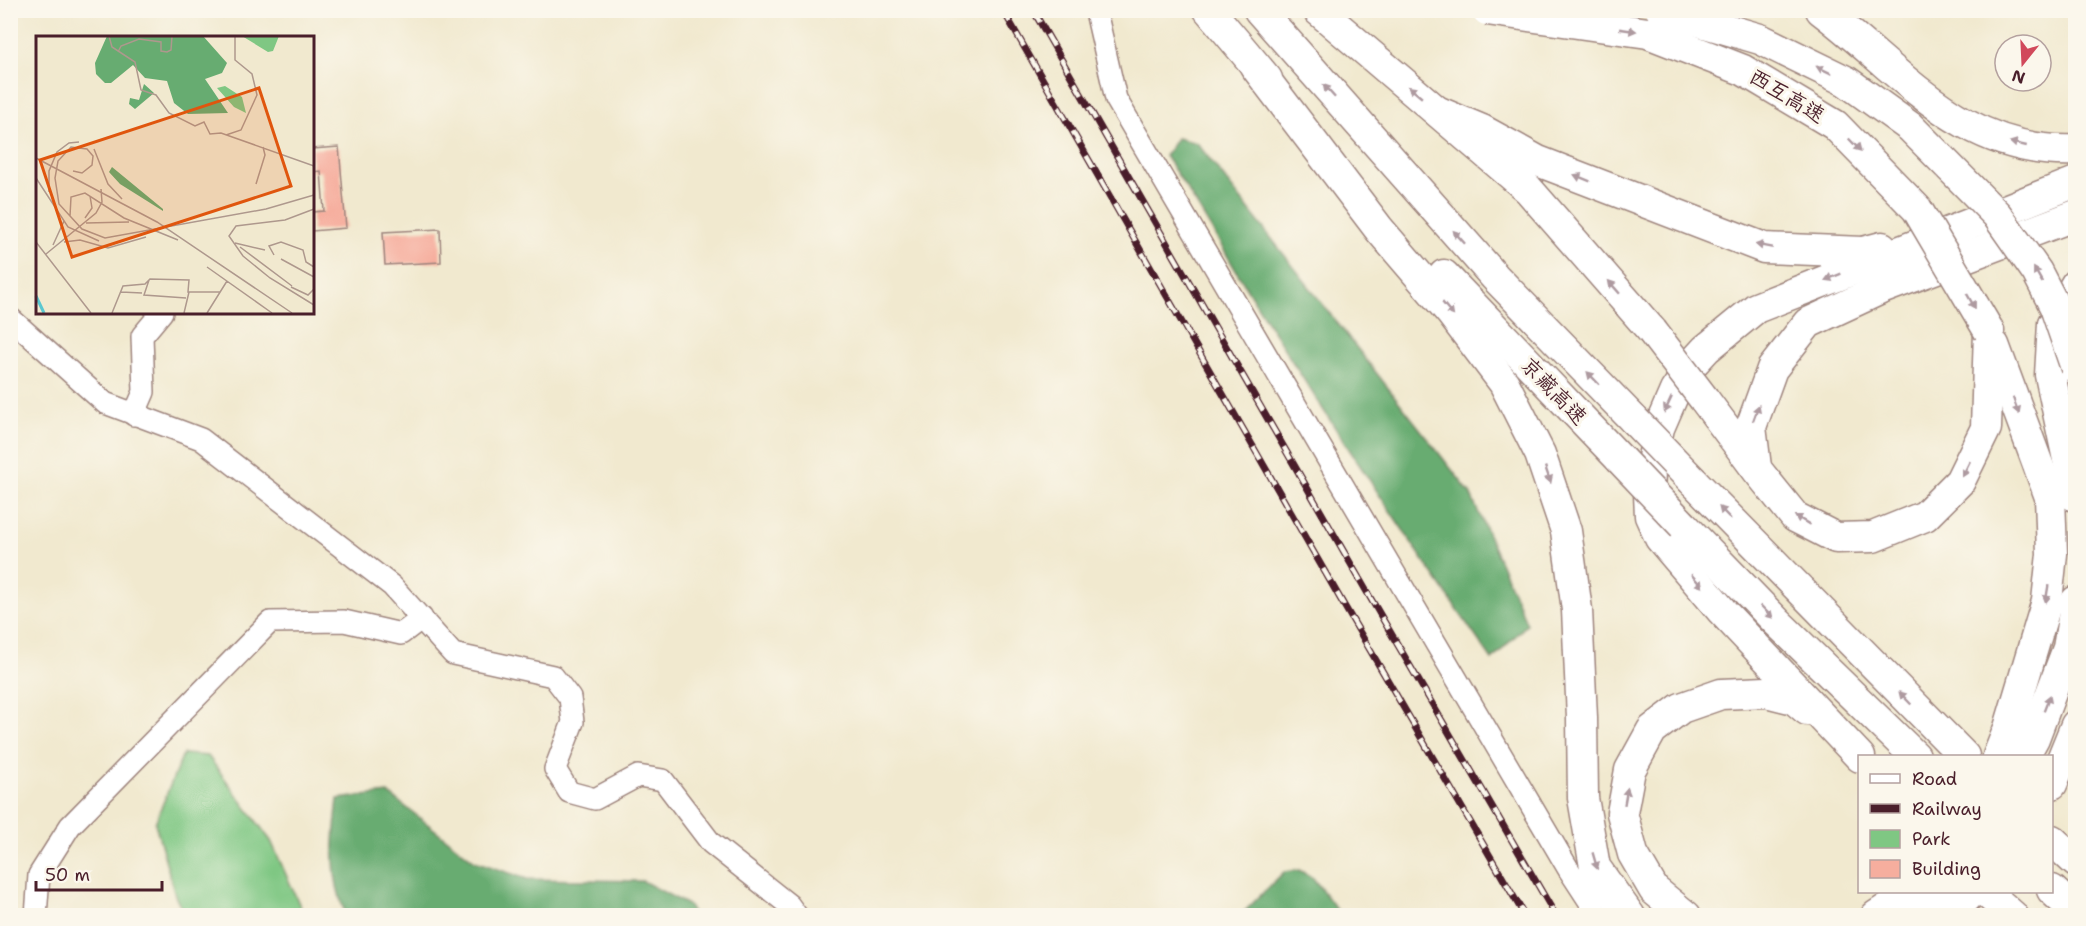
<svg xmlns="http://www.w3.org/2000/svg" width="2086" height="926" font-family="'Shantell Sans','LXGW WenKai TC',sans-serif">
<rect width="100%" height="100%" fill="#fbf7ec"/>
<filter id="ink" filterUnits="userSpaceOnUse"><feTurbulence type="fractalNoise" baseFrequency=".0167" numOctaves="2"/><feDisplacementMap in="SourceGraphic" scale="12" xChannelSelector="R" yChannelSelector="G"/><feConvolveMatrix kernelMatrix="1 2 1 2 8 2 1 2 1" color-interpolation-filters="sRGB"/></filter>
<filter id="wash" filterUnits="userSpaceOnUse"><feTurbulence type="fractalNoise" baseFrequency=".008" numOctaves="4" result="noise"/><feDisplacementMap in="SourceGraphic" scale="24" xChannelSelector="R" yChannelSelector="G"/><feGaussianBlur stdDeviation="1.35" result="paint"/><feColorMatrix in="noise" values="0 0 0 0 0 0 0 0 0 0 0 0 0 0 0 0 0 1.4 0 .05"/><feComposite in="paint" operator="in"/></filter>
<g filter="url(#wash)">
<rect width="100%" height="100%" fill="#f1e9cf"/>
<polygon fill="#7fc783" stroke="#647357" stroke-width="1.5" points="183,754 208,756 271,841 304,915 185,915 176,898 155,823"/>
<g fill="#67ac71" stroke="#58664e" stroke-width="1.5">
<path d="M1177,138L1197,143L1470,493L1527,624L1492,660C1410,542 1329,422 1253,299C1224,251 1197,202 1165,156Z"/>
<path d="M388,793L475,861L527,879L643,881L688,905L695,915H346C329,875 333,841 338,799Z"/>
<polygon points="1299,870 1313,878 1341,915 1241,915 1284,872"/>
</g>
<g id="blocks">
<g fill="#f6ae9e">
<polygon points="339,147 346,228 312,231 312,212 324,211 321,171 312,172 312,149"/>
<polygon points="440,229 441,262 385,265 383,232"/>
</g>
</g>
</g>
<g filter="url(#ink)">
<use href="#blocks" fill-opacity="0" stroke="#9e847d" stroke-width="1.5"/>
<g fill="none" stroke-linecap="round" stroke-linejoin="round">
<defs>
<g id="minor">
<polyline points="1097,16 1116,99 1569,870 1599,916"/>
<polyline points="10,318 105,403 201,439 392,586 453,654 553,676 570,698 573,722 555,769 569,792 595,799 638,776 663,780 711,843 789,905 797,916"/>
<polyline points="134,415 144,392 142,336 162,312"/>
<polyline points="36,916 39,875 70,826 270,622 344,621 401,634 422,618"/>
</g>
<g id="highway">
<polyline points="1209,10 1267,79"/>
<polyline points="1259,10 1495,277 1634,420"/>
<polyline points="1318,10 1528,189 1652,331"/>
<path d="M1821,10C1903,72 1963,155 2076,150"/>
<polyline points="1255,66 1379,229 1451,313 1504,383 1540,454 1566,531 1577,610 1582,718 1583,798 1595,867 1630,916"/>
<polyline points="1439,112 1482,130 1538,161 1764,248 1863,252 1882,247"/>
<polyline points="1444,275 1620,459"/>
<polyline points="2076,284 2053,323 2050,375 2076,497"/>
<polyline points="1994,345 2050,497 2052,554 2047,601 2009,728 1998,756"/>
<polyline points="1704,399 1757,470 1795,517 1836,538 1873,537 1925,516 1960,481 1986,428 1989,331"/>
<polyline points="1756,467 1751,427 1772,369 1808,323 1881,289 2076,215"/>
<polyline points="1693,481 1964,756"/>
<polyline points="1683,525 1777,622 1915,756"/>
<polyline points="2024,756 2034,738 2068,648 2076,601"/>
<polyline points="1860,757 1722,611 1660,538 1650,516 1649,494 1650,472 1659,428 1675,391 1694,362 1706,349 1756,308 2076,182"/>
<polyline points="2052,784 2076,725"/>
<polyline points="2052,840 2076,862"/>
<polyline points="2052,890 2076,912"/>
<polyline points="1986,892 2013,916"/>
<polyline points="1686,916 1654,890 1633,854 1622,813 1630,770 1652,730 1681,708 1721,694 1766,692 1794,699 1807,710"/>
<polyline points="1876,916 1900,900 1910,892"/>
<polyline points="1923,916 1942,892"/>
<polyline points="1948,916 1972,892"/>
</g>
</defs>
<use href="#minor" stroke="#9e847d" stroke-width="24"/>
<use href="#highway" stroke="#9e847d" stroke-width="33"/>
<use href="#minor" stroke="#fff" stroke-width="21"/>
<use href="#highway" stroke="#fff" stroke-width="30"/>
<defs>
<g id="rail">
<polyline points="1003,10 1345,607 1525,916"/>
<polyline points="1033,10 1371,599 1556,916"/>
</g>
</defs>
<use href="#rail" stroke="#4a1f2b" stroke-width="7"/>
<use href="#rail" stroke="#fbf7ec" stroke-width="4.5" stroke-dasharray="14" stroke-linecap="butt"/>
<defs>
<g id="highway-bridge">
<polyline points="1487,10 1648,33 1743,70 1835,125 1917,209 1989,331"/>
<polyline points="1661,10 1760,39 1846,81 1910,127 1997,215 2037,272 2055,307 2076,368"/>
<polyline points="1652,331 1704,399"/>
<polyline points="1634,420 1693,481"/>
<polyline points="1620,459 1683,525"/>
</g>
</defs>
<use href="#highway-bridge" stroke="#9e847d" stroke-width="33" stroke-linecap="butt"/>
<use href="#highway-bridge" stroke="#fff" stroke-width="30"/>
</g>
<defs><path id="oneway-solid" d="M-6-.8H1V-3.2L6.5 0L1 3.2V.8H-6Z" transform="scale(1.5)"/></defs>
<g fill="#ae9aa0">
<use href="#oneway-solid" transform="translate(1628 30) rotate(8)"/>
<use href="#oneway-solid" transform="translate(1824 70) rotate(-154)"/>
<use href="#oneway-solid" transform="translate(1329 91) rotate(-132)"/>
<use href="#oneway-solid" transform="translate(1415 92) rotate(-140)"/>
<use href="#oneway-solid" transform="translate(2018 144) rotate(-167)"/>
<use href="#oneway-solid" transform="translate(1855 145) rotate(46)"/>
<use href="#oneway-solid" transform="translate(1582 178) rotate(-158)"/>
<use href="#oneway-solid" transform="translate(1459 237) rotate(-132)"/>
<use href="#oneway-solid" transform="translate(1764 246) rotate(-169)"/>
<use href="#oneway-solid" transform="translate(2038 275) rotate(-120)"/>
<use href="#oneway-solid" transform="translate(1833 277) rotate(158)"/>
<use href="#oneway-solid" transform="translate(1614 287) rotate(-131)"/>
<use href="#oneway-solid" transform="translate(1971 301) rotate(60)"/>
<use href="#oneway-solid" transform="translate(1448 309) rotate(50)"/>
<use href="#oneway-solid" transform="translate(1593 378) rotate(-134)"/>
<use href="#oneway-solid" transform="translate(1668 405) rotate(115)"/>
<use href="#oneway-solid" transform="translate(2016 406) rotate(70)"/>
<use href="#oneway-solid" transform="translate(1756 413) rotate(-70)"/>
<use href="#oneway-solid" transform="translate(1966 469) rotate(116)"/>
<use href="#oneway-solid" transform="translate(1548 475) rotate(71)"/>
<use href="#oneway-solid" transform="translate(1725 513) rotate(-134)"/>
<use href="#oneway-solid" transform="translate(1802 520) rotate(-149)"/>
<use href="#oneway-solid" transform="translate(1697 581) rotate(49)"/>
<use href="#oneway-solid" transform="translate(2047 594) rotate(99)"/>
<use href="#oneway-solid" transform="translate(1767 612) rotate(46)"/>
<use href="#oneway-solid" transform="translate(1905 698) rotate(-134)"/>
<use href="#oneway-solid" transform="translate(2047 703) rotate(-69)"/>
<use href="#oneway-solid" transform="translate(1626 796) rotate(-80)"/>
<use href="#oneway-solid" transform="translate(1595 861) rotate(74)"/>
</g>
</g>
<g text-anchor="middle" stroke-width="6" stroke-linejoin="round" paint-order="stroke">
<g font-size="21" fill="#4a1f2b" stroke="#fbf7ec">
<text transform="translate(1787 96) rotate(31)" y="7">西互高速</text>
<text transform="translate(1554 391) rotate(46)" y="7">京藏高速</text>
</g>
</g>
<g transform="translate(36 36)">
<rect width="278" height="278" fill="#f1e9cf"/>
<path d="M206,0H243L237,15L232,16ZM189,50L206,61L210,77L198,71L181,52Z" fill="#7fc783"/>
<path d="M71,0H167L191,27L186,37L169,43L192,77L152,78L138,67L131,45L109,42L97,29L75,47H69L60,38L59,27ZM108,48L118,57L99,73L93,68L94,62L103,64ZM76,131L127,173V175L84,148L73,136Z" fill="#67ac71"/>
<path fill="none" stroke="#5ac7d0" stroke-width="3" d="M0,260L8,277"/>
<path fill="none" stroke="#ae988d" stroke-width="1.5" d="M73,0L76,11L99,26L105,54L120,59L133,77L159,90L168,86L174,98L185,97L278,130M82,16L85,10L103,3L125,6V15L131,16L135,14L136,0M190,99L205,94L221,59L216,38L199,24V0M58,113L72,148L86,163M0,122L121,186L256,277M37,135L46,137L56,129L57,120L51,113L35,111L22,125L19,142L23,168L46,193L69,202L230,173L278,159M0,142L32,191L63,205M220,148L229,119L227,111M13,156V135L21,116L33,107L43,106M278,173L249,184L200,190L193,200L207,220L234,242L278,269M34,180L35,161L49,157L88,182L142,204M49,182L56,172L54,160M50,187L93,186M0,206L55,277M28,206L44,204L72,212L110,201M199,207L229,214M17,209L28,185M204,211L256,250M10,218L60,177L66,166L65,153M238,219L233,210L245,206L267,214L270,226L278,231M245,223L278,241M171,231L236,277M113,244L108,259L150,262M255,251L272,259L278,253M85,256L106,257M76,277L87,250L109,248L114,243L153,244L152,256H184M148,277L153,256M171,277L191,245"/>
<path fill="#e0560e" fill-opacity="0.15" stroke="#e0560e" stroke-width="3" d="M223,52L255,150L36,221L4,124Z"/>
<rect width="278" height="278" fill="none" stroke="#4a1f2b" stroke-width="3"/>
</g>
<rect width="2086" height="926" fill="none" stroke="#fbf7ec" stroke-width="36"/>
<rect x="1858" y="755" width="195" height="138" fill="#fbf7ec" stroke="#b4a19f" stroke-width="1.5"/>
<rect x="1870" y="774" width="30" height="9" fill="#ffffff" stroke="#b4a19f" stroke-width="1.5"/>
<text x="1912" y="785" font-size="18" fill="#4a1f2b">Road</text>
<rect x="1870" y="804" width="30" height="9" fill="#4a1f2b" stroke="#b4a19f" stroke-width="1.5"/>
<text x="1912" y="815" font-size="18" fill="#4a1f2b">Railway</text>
<rect x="1870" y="830" width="30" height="18" fill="#7fc783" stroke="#b4a19f" stroke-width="1.5"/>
<text x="1912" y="845" font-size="18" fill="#4a1f2b">Park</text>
<rect x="1870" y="860" width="30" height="18" fill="#f6ae9e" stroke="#b4a19f" stroke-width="1.5"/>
<text x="1912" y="875" font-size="18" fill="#4a1f2b">Building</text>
<g transform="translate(2023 63) rotate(198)"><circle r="28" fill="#fbf7ec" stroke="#b4a19f" stroke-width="1.5"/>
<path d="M0-4.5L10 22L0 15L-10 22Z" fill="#d1495b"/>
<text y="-9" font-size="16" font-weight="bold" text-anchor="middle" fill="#4a1f2b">N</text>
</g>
<path d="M36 881v9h126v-9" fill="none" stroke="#4a1f2b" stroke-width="3"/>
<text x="45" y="881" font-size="18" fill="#4a1f2b" stroke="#fbf7ec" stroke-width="4.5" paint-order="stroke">50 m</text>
</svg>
